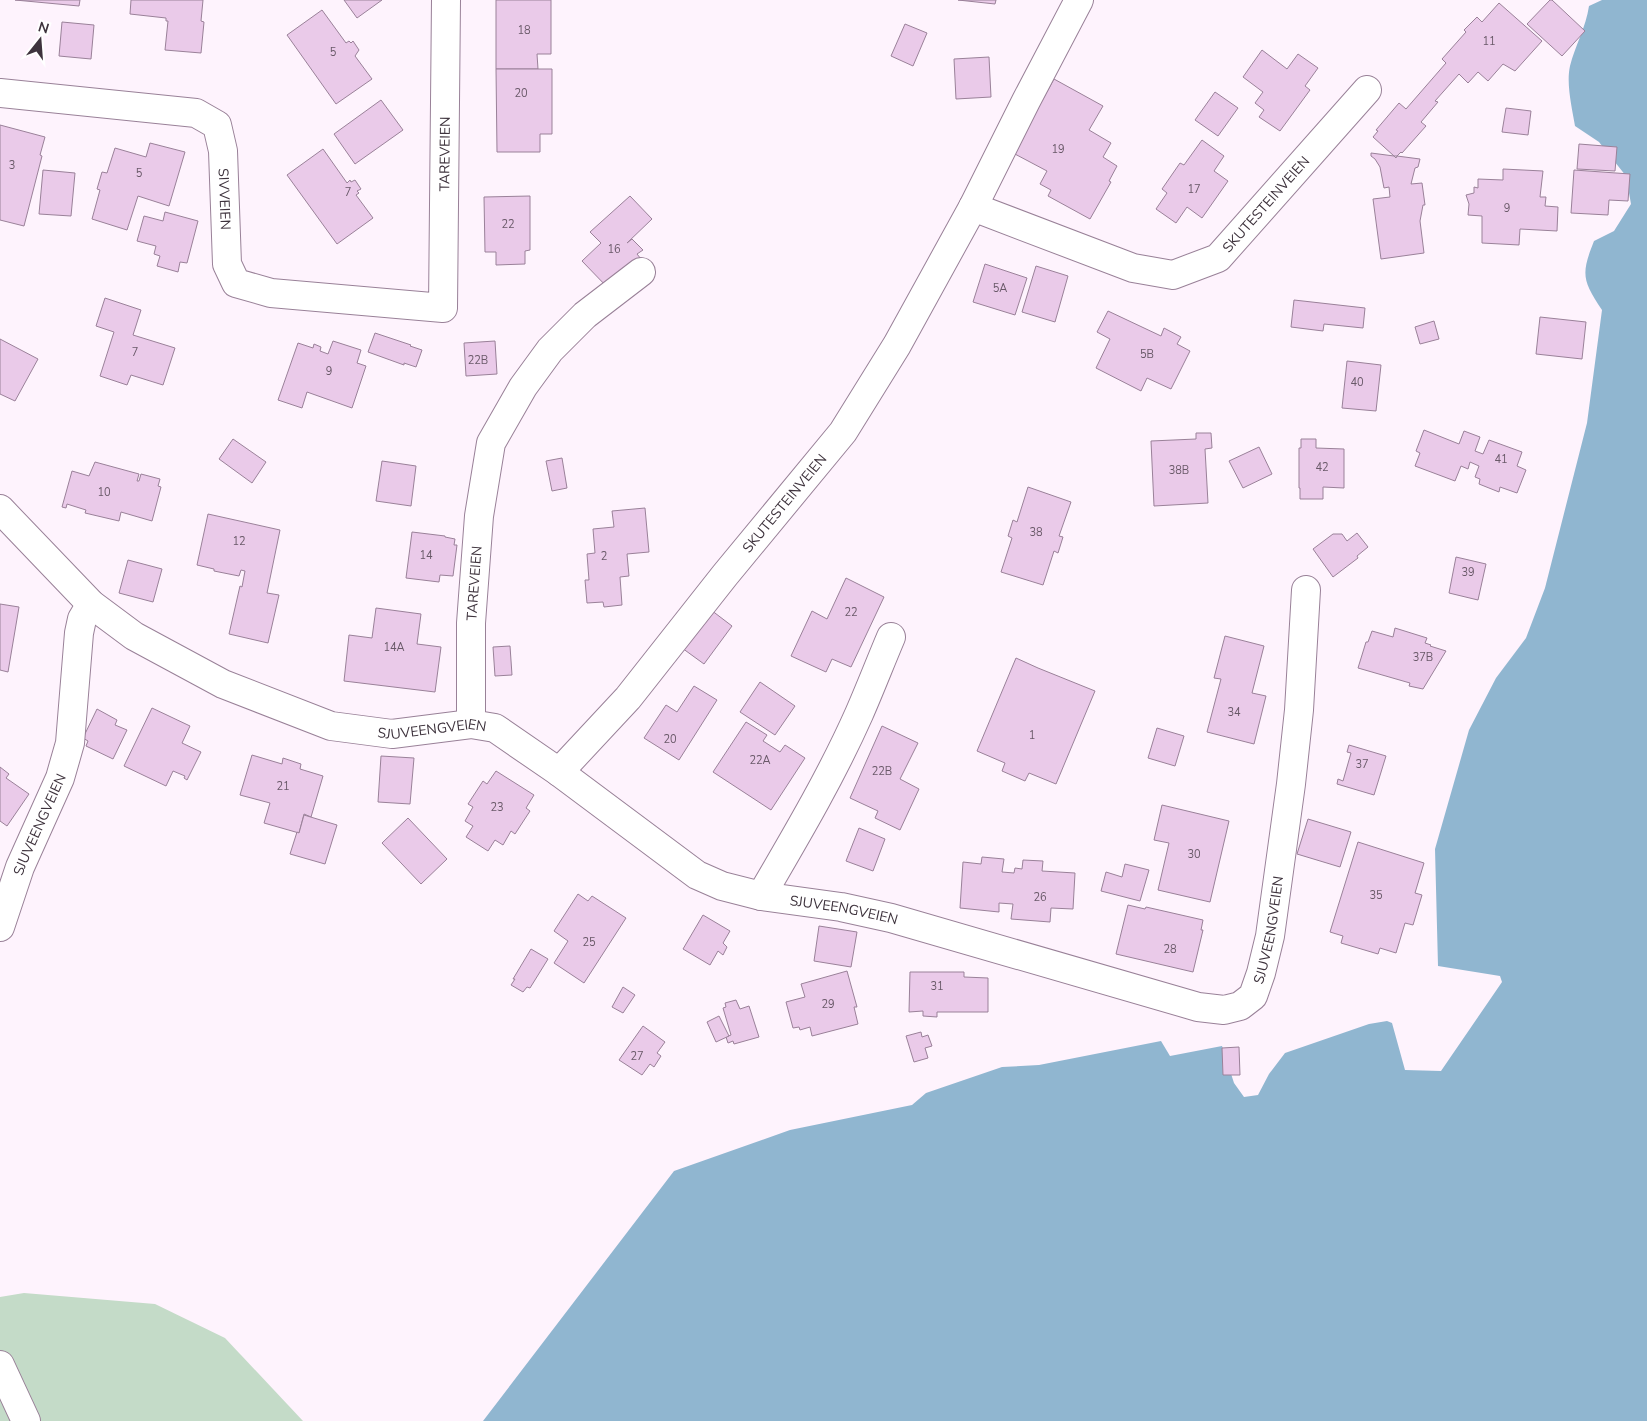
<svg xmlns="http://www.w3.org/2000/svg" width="1647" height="1421" font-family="'Nunito Sans',sans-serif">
<rect width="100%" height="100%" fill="#fef3fd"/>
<polygon fill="#c4dbc8" points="24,1293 155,1304 225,1338 303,1421 0,1421 0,1297"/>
<path fill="#90b6d0" d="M1602,0H1647V1421H483L674,1171L790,1130L912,1105L926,1093L1002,1067L1039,1065L1161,1041L1170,1056L1222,1046L1234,1083L1244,1097L1258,1095L1269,1074L1285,1053L1369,1024L1387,1021L1392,1023L1405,1070L1441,1071L1502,982L1500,976L1438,966L1435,849L1469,730L1496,678L1526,638L1545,588L1587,423L1602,310C1582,280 1581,274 1594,241L1614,231L1631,204L1626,176L1599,142L1575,126C1572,108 1566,84 1570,66C1575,46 1586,27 1589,6Z"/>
<g fill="#eacae9" stroke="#9a8199">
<polygon points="15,0 80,0 79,6"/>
<polygon points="131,0 203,0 201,21 204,22 201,53 165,50 168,21 166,21 166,18 130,14"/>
<polygon points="344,0 382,0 357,18"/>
<polygon points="496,0 551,0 551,54 537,54 538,69 496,69"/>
<polygon points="958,0 996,0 995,4"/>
<polygon points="1550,0 1552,0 1585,31 1562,56 1527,24"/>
<polygon points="1499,3 1542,41 1515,71 1503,64 1488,81 1478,72 1468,83 1459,74 1435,101 1438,102 1421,122 1426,126 1402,153 1401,152 1397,156 1394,156 1373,137 1378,131 1376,130 1399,103 1406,109 1446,63 1442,59 1466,32 1464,30 1477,17 1482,22"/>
<polygon points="322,10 346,43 349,41 351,43 353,41 359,50 355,56 372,79 336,104 287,35"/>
<polygon points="62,22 94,25 91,59 59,56"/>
<polygon points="905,24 927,33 913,66 891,56"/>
<polygon points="1262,50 1287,69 1298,54 1318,68 1305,86 1310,90 1280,131 1259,117 1264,110 1255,103 1263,92 1243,77"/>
<polygon points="989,57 991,97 956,99 954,59"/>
<polygon points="496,69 552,69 552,134 540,134 540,152 497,152"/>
<polygon points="1054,79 1103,106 1089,130 1111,143 1103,157 1117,166 1109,181 1111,182 1090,219 1048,196 1051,190 1040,184 1047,171 1013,153"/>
<polygon points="1215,92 1238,108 1218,136 1195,120"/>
<polygon points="381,100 403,130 355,164 334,134"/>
<polygon points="1506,108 1531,111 1528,135 1502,132"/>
<polygon points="0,125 45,137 40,155 42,156 24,226 0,220"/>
<polygon points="1202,140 1224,156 1214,171 1228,181 1202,218 1187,207 1176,223 1156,209 1167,193 1162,189 1180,163 1184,165"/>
<polygon points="150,143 185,152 169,206 138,196 127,230 92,219 100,190 97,189 102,172 107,173 115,148 146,157"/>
<polygon points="1579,144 1617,147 1615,171 1577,169"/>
<polygon points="323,149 347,183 350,180 351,182 355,180 361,189 357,191 359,193 356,195 373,218 337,244 287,175"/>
<polygon points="1371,153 1394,156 1396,158 1397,156 1420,159 1418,167 1415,168 1411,184 1422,183 1425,205 1423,205 1420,221 1424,253 1381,259 1373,199 1390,197 1389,187 1384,188 1380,167 1375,159 1371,156"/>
<polygon points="1503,169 1543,171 1540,197 1546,197 1545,206 1558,207 1557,231 1520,229 1519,245 1482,243 1482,216 1468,215 1469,204 1466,195 1474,193 1474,187 1478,188 1478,179 1503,180"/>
<polygon points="43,170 75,173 71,216 39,214"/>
<polygon points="1574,170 1630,174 1628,201 1609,200 1608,215 1571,213"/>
<polygon points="530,196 530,250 525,251 525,264 496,265 496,252 485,252 484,197"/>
<polygon points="630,196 652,219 627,243 632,239 643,250 637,254 641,259 609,289 582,261 601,243 590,232"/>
<polygon points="165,212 198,221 187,263 180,262 178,272 157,266 160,256 154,254 156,246 137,241 144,216 163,221"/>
<polygon points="985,264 1027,278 1015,315 973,302"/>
<polygon points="1036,266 1068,276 1055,322 1022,312"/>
<polygon points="105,298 141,310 133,335 175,348 163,385 131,375 127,385 100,376 114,332 96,326"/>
<polygon points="1294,300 1365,308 1363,328 1324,324 1323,331 1291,327"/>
<polygon points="1108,311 1161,336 1164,328 1181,337 1177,344 1190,351 1171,389 1147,378 1141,391 1096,368 1110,339 1097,332"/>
<polygon points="1540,317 1586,322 1582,359 1536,354"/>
<polygon points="1434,321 1439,339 1420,344 1415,327"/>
<polygon points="375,333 411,345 410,346 422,350 416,367 404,363 404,365 368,352"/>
<polygon points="0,339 38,359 15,401 0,394"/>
<polygon points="333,341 361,350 357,363 366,366 352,408 307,392 302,408 278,400 298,343 313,348 314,344 321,347 320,351 328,354"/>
<polygon points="495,341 497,374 466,376 464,343"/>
<polygon points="1347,361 1381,365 1376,411 1342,408"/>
<polygon points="1424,430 1459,444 1464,431 1480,437 1475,451 1483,454 1489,440 1522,452 1517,466 1526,470 1517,493 1500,487 1499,492 1479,484 1480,479 1475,477 1479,466 1470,462 1468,469 1461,466 1455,481 1415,466 1420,453 1416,451"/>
<polygon points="1196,433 1211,433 1212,448 1205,449 1208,503 1154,506 1151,441 1196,439"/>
<polygon points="233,439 266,462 252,483 219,459"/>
<polygon points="1301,439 1316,439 1316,448 1344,449 1344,488 1323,487 1323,499 1300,499 1300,488 1299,488 1299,448 1301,448"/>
<polygon points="1259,447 1272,474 1243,488 1229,461"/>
<polygon points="562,458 567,488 552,491 546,461"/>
<polygon points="382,461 416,466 411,506 376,501"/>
<polygon points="95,462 139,474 137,481 139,481 141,474 160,479 158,486 161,487 152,521 121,512 119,521 85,513 86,510 67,504 66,508 62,507 72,471 89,476"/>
<polygon points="1028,487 1071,502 1059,536 1063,537 1058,553 1054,551 1043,585 1001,572 1012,538 1008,536 1013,520 1017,522"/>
<polygon points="645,508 649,552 627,554 629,576 620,577 622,605 604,607 603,602 587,603 585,580 589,580 587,554 595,553 593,529 614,527 612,511"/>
<polygon points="208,514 280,530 267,593 279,595 268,643 229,634 240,586 242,587 245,571 241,570 239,576 214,571 214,569 197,565"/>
<polygon points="412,532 445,536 445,537 455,539 454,545 457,545 453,576 440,575 439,582 406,578"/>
<polygon points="1357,533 1368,547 1357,556 1358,558 1333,577 1313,549 1333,534 1342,534 1347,541"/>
<polygon points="1456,557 1486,564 1478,600 1449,593"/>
<polygon points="128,560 162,569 153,602 119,593"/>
<polygon points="846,578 884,597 851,667 832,659 826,672 791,656 812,611 827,619"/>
<polygon points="0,604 19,607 8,672 0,670"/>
<polygon points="376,608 421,614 417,644 441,647 435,692 344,681 349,635 372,638"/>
<polygon points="711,610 732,626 704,664 682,648"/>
<polygon points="1395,628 1427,638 1425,643 1431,645 1430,646 1446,651 1423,689 1409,686 1410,683 1358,668 1366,642 1368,642 1372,631 1393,637"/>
<polygon points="1225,636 1264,646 1252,693 1266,696 1254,744 1207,732 1221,679 1214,678"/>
<polygon points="510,646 512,675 495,676 493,647"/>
<polygon points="1016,658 1038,668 1095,691 1056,784 1029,773 1025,781 1002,771 1005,763 977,751"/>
<polygon points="760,682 795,706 775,735 740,712"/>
<polygon points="694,686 717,700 679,760 644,738 666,705 677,712"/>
<polygon points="152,708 190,726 182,743 201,752 187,780 184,778 185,776 173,771 166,786 124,766"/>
<polygon points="97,709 117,720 115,725 127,730 113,759 86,746 88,741 83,738"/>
<polygon points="746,722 767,735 763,741 780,752 785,745 805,758 771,810 713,772"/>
<polygon points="882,726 918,743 900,779 919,789 900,830 875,818 878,811 850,798"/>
<polygon points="1157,728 1184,736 1175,766 1148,758"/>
<polygon points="1349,745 1386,756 1374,795 1337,784 1338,779 1343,781 1351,753 1347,752"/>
<polygon points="252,755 282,764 283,758 301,764 300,769 323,776 311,817 304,814 299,833 264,823 270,803 240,795"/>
<polygon points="381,756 414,758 410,804 378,802"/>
<polygon points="0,767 9,774 6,778 29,794 7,826 0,821"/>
<polygon points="496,771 534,795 526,808 530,811 515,834 511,831 503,845 495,840 488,851 466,837 473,826 465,821 473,807 468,804 483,781 487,784"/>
<polygon points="1162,805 1229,821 1210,902 1158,890 1169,843 1154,840"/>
<polygon points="304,815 337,825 325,864 290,854 297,832 299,833"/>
<polygon points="408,818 447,859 421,884 382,843"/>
<polygon points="1308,819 1351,832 1340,867 1297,854"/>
<polygon points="859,828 885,839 873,871 846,861"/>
<polygon points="1358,842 1424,863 1415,893 1422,895 1413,925 1405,923 1396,953 1380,948 1378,954 1341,943 1343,936 1330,932"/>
<polygon points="982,857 1004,859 1002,872 1014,873 1015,868 1022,869 1023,860 1043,861 1042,871 1075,873 1073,909 1051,908 1050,922 1011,919 1013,904 999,903 999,912 960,908 963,862 981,864"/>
<polygon points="1125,864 1149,870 1140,901 1101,891 1106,872 1122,877"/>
<polygon points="578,894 588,901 592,896 626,918 584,983 554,963 568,941 554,931"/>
<polygon points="1128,905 1145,909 1146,907 1203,920 1201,930 1203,930 1193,972 1116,954"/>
<polygon points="703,915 730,931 723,943 727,947 723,955 718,951 710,965 683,949"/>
<polygon points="819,926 857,932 851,967 814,961"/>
<polygon points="531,949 548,959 530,988 527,987 523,992 511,985 515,979 513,979"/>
<polygon points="847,971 857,1007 854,1007 858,1024 812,1036 810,1027 800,1030 799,1027 793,1028 786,1002 805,997 801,984"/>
<polygon points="910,972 964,972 964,977 988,978 988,1012 937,1012 937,1017 923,1016 923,1011 909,1012"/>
<polygon points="623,987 635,995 623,1013 612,1007"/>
<polygon points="736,1000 740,1009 749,1006 759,1037 734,1044 733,1041 728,1043 726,1037 731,1035 723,1008 726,1007 725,1003"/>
<polygon points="719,1016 729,1036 716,1042 707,1022"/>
<polygon points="643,1026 665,1042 657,1053 661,1056 654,1067 650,1064 642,1075 619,1060"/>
<polygon points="921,1032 922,1037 928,1035 932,1046 925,1048 928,1058 914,1062 906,1036"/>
<polygon points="1239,1047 1240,1075 1223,1075 1222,1048"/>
</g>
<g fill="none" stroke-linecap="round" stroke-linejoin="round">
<defs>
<g id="minor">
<path id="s1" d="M0,93L196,113L217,125L223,151L227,264L236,283L271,293L443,308L446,0"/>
<path id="s2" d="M973,207L1133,268L1173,275L1218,258L1367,90"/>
<path id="s3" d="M0,509L91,604L134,636L223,684L331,726L392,734L471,724L495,728L559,772L697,875L722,886L761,896L841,907L891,918L1198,1007L1224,1010L1240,1006L1253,996L1261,973L1270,936L1291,784L1299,710L1306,590"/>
<path id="s4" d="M471,724V623L479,516L491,443L523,387L550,350L585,315L641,272"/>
<path id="s5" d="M559,772L628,698L725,575L843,432L897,345L973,207L1026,101L1079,0"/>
<path d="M761,896C796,836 831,777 859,714C870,689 880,663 891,637"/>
<path id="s6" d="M0,927L20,867L60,778L70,743L79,633L82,619L91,604"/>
<polyline points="0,1365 26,1421"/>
</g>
</defs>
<use href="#minor" stroke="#998198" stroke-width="30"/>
<use href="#minor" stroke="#fff" stroke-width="28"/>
</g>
<g text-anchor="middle" stroke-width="4.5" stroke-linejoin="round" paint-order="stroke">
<g font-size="11" fill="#695968">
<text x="524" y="34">18</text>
<text x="1489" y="45">11</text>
<text x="333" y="56">5</text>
<text x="521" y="97">20</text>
<text x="1058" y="153">19</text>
<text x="12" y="169">3</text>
<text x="139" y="177">5</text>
<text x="1194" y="193">17</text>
<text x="348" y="196">7</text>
<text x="1507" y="212">9</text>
<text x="508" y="228">22</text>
<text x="614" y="253">16</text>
<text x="1000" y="292">5A</text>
<text x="135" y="356">7</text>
<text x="1147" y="358">5B</text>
<text x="478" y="364">22B</text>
<text x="329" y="375">9</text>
<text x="1357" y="386">40</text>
<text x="1501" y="463">41</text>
<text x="1322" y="471">42</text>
<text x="1179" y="474">38B</text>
<text x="104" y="496">10</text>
<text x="1036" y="536">38</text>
<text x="239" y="545">12</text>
<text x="426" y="559">14</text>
<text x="604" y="560">2</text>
<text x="1468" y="576">39</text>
<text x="851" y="616">22</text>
<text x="394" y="651">14A</text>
<text x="1423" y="661">37B</text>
<text x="1234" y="716">34</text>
<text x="1032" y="739">1</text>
<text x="670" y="743">20</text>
<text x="760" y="764">22A</text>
<text x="1362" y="768">37</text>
<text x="882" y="775">22B</text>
<text x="283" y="790">21</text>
<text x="497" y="811">23</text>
<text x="1194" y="858">30</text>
<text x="1376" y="899">35</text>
<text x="1040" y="901">26</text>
<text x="589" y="946">25</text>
<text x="1170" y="953">28</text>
<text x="937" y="990">31</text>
<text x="828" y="1008">29</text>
<text x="637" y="1060">27</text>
</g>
<g font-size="14" fill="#3e333d" stroke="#fff">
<text dy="5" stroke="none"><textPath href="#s1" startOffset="745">TAREVEIEN</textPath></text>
<text dy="5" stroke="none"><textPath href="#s1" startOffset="296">SIVVEIEN</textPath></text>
<text dy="5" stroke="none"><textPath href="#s2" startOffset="332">SKUTESTEINVEIEN</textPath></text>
<text dy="5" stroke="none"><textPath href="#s5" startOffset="351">SKUTESTEINVEIEN</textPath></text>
<text dy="5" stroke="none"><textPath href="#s4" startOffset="141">TAREVEIEN</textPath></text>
<text dy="5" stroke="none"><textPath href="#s3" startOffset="504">SJUVEENGVEIEN</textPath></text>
<text dy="5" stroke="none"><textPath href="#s6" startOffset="110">SJUVEENGVEIEN</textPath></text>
<text dy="5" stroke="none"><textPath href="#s3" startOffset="969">SJUVEENGVEIEN</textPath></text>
<text dy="5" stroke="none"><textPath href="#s3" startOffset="1464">SJUVEENGVEIEN</textPath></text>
</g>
</g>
<g transform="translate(40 40) rotate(17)" stroke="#ffffff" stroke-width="4" paint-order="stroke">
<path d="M0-4L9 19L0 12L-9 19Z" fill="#3e333d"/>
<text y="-8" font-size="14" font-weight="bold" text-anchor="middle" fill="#3e333d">N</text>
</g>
</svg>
